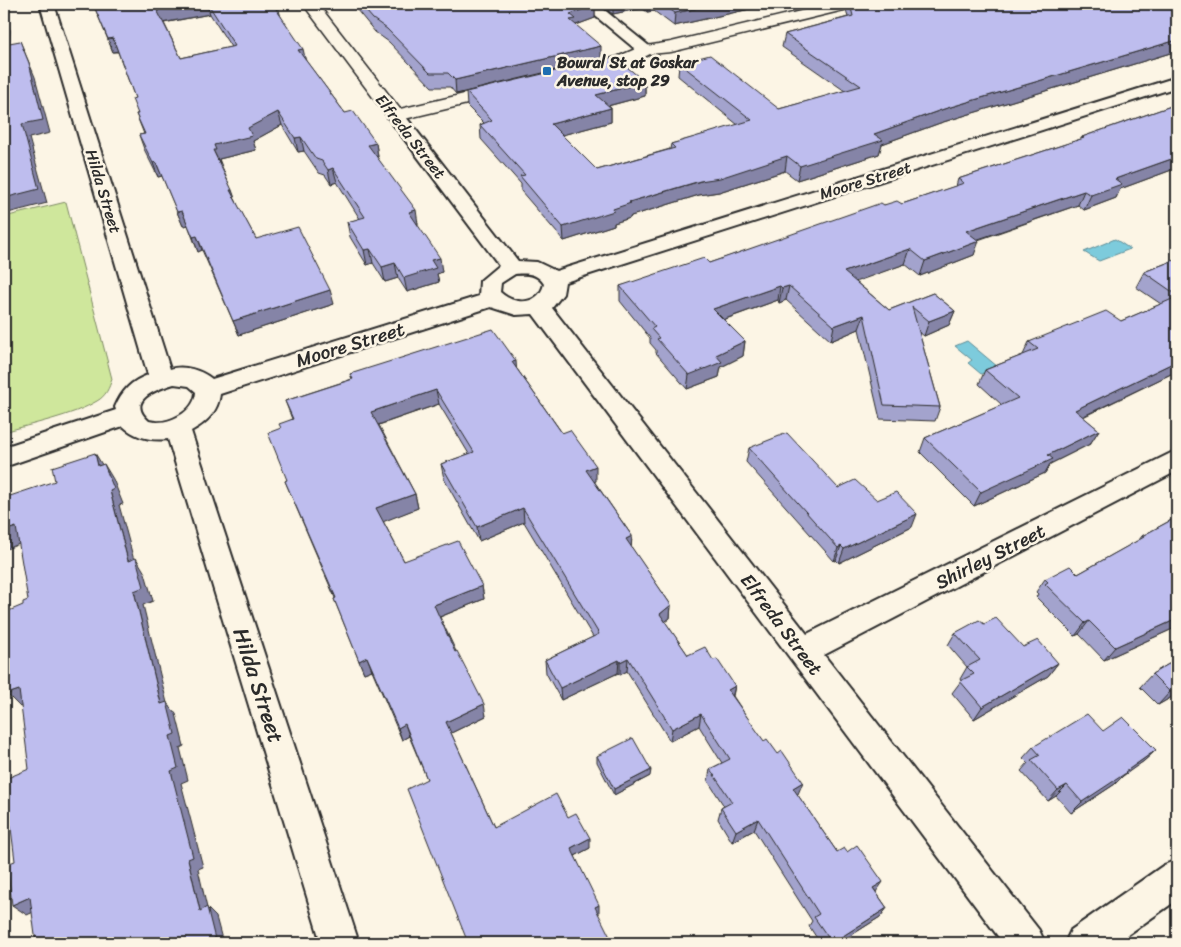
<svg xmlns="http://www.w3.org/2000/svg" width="1181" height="947" font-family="Sriracha,sans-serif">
<rect width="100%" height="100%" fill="#fcf5e5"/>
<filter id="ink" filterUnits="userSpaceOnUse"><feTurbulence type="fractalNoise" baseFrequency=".02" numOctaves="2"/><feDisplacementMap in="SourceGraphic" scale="10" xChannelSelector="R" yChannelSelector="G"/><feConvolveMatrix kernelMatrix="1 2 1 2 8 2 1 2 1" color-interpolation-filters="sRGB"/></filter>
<g filter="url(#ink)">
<path fill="#cfe79c" stroke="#7d8964" d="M66,202L112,379C109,388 106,396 97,401C73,416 31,424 4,432V217Z"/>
<g fill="#7dcbdc" stroke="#5c8b95">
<polygon points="1115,239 1130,249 1099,261 1084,252"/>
<polygon points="967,341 998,367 981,374 968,363 972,360 955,346"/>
</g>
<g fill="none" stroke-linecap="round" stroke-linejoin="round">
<defs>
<g id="minor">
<path d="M40,4H54L170,369C184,365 201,370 212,379L479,296L480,281L499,265L390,120L387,116L390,112H402L518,261L537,262L556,271L1177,77V87L565,282L563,294L552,308L807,634L1177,450V471L824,655L1039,930L1045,943H1003L533,314L516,315L491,307L220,394C218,412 206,423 191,431L359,943H321L168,439C151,441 136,438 123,426L4,467V447L116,410L115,407C122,391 131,381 148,375ZM515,274C527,273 537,273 544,284C539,305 515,306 500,292L501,283ZM174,384L189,386L196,392C195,412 168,426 149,421C125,400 157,389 174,384Z"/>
<polygon points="581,4 597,4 654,50 652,53 640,53"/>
<polygon points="1177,860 1177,900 1116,943 1065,943 1071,930 1164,865"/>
</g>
<g id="tertiary">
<polygon points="303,4 318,4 400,109 503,85 509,86 512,90 509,94 396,121 390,120"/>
<polygon points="830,4 856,4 848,9 671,52 650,54 629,65 583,76 577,75 574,71 577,67 617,57 640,47 671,42"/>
</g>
</defs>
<use href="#minor" stroke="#2b2b2b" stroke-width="4"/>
<use href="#tertiary" stroke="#2b2b2b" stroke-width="3"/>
<use href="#minor" fill="#fcf5e5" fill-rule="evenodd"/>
<use href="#tertiary" fill="#fcf5e5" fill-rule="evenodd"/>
</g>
<g fill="#a3a3cd" stroke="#2b2b2b" fill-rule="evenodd">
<path d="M95,4H276L280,15L306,61L345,113L376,143L378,157H377L418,224L417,225L442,272L437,274L439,282L407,292L398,278L385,282L373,263L367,265L350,237L347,222L360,219L337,182L331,184L325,175L319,173L304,151L298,152L282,125L253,141L256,150L219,159L237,204L256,239L334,304L239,335L202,250L198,252L188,225L183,226L162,176L158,177L144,149L139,135L144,134L136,114H138L135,98L118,52H113L94,6H96ZM210,14L231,47L181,58L164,23Z"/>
<polygon points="352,4 593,4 595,5 595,18 576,25 601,59 456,94 450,87 432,87 389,42 375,32"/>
<polygon points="600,4 772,4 674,26 654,11 647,12 642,8 613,14"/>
<polygon points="848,4 1177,4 1177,51 940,123 882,144 879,154 797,180 785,171 719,192 699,195 631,216 630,218 614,223 614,225 564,241 521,191 521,184 481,139 480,125 484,123 467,106 466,92 645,82 645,96 608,106 611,108 611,122 562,135 597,170 670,149 671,144 738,125 678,76 679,63 779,109 845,91 782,47 785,34 848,17 846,11"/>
<polygon points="1177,104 1177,168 1120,189 1116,198 1084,210 1078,205 978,240 974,255 920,276 905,264 855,281 889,310 933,293 955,311 949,325 924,336 919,332 940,407 935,421 880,419 859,329 831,341 786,300 779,303 778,300 723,320 745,341 743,356 721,367 719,377 687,389 656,353 656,350 650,343 650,338 620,301 620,286 709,263 884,205 902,204 956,186 958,179 1081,139 1082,137"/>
<polygon points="1177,259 1177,377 1173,373 1083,417 1099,430 1090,444 1050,464 1045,473 974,506 920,452 925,438 1002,405 979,384 985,370 1023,355 1029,342 1121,321 1161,304 1136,287 1144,272"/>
<polygon points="517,369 596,481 594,481 632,536 631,547 671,605 670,618 665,622 688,655 713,660 735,686 733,696 798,794 797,794 837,852 876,892 887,908 880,917 839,943 820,943 809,926 812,921 754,830 732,842 718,819 721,808 724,806 708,781 710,769 722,763 699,726 670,741 627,671 620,675 618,673 561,700 546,673 545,660 593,637 524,522 479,541 444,479 441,464 469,454 439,404 379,425 415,494 418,508 383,521 404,561 482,586 484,599 440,617 486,716 451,733 494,827 568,817 590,848 575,856 599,914 598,914 427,779 409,736 402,740 372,670 364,673 334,599 335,598 285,481 287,480 281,428 292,419 285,401 352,379 350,374"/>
<polygon points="749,448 838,488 877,500 912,527 839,563 836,560 834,561 746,462"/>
<polygon points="1177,517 1177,627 1104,660 1079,634 1075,636 1036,597 1038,594 1036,592 1045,579 1078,574 1139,540 1142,536"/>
<polygon points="984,624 1023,647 1058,663 1048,676 974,719 952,693 961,681 960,679 967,667 948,645 955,633"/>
<polygon points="1177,659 1177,694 1158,705 1140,687 1152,674"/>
<polygon points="1103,731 1156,750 1144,761 1126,773 1115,784 1071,813 1056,796 1048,801 1021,771 1028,763 1023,758 1033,747"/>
<polygon points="597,756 650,776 614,795 597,762"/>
</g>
<g fill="#8584a7" stroke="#2b2b2b">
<polygon points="193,4 207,4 210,14 162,23 157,10"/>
<polygon points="613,4 642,4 642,8 613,14"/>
<polygon points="648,4 654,4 654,11 647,12"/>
<polygon points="718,4 772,4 674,26 675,13"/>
<polygon points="595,5 595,18 576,25 576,32 570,33 570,14"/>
<polygon points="274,6 278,6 281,18"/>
<polygon points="4,15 10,30 9,57 4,47"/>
<polygon points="113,38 118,51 113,52 108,39"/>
<polygon points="1177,40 1177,51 940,123 882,144 879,154 797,180 800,166 874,134 944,109"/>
<polygon points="20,41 35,77 50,133 29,138 47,203 4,214 4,198 22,124"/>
<polygon points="601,46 601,59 456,94 455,80"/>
<polygon points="303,49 306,62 298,50"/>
<polygon points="645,82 645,96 596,109 596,95"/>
<polygon points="611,108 611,122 551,138 551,124"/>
<polygon points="278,112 282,125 253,141 256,150 219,159 220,164 213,150 214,145"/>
<polygon points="301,137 304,151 298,152 295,138"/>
<polygon points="376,143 378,157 370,159 368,145"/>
<polygon points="787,156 785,171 719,192 699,195 631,216 630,218 614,223 614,225 564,241 563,227 613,209 629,202"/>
<polygon points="1177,157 1177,168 1120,189 1116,198 1084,210 1091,195 1115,179"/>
<polygon points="156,162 162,176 158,177 153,163"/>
<polygon points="333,168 337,182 331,184 328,170"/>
<polygon points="230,190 232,190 237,204"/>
<polygon points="1084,191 1078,205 961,245 966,231"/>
<polygon points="416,210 418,224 411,226 409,212"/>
<polygon points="182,211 188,225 183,226 177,212"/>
<polygon points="197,236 202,250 198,252 193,237"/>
<polygon points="979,241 974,255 920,276 925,261"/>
<polygon points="370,249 373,263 367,265 364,250"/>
<polygon points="910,249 905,264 841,287 844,272"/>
<polygon points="440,258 442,272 437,274 439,282 407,292 404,278 431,260"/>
<polygon points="395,263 398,278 385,282 382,267"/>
<polygon points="780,286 778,300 711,324 713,309"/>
<polygon points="789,286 786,300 779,303 782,288"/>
<polygon points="330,290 334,304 239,335 233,321"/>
<polygon points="955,311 949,325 924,336 929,321"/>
<polygon points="864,315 859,329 831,341 834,326"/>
<polygon points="745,341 743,356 721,367 719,377 687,389 689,375 716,355"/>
<polygon points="516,361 517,375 512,362"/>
<polygon points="1177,361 1177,367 1173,373 1067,424 1075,410"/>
<polygon points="436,390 439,404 375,426 371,412"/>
<polygon points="1099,430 1090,444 1050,464 1045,473 974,506 981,492 1048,455"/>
<polygon points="95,453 104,468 98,466"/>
<polygon points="104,464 113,479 123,504 119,505 138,575 128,561 110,491"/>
<polygon points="596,466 596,481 586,484 586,470"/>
<polygon points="4,492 6,494 9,515 4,508"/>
<polygon points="415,494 418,508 380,523 376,508"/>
<polygon points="523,508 524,522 479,541 477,527"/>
<polygon points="917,514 912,527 839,563 844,549"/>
<polygon points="16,527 27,541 4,550 4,531"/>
<polygon points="632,536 631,550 626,539"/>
<polygon points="841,546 836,560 834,561 838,548"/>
<polygon points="136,558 145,573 153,601 143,605 167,703 176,714 184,746 180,748 188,780 181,783 203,867 198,869 207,908 216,917 223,943 216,943 200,911 188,859 171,771 170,736 161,704 134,591"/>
<polygon points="482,586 484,599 437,618 434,605"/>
<polygon points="671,605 670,618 658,627 660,614"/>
<polygon points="1177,619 1177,627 1104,660 1115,647"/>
<polygon points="1089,621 1079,634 1075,636 1085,623"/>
<polygon points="367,657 372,670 364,673 359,661"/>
<polygon points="628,658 627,671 620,675 620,662"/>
<polygon points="619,660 618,673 561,700 560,688"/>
<polygon points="1058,663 1048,676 974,719 982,707"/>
<polygon points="735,686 732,698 728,690"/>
<polygon points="1177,688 1177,694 1158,705 1170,692"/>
<polygon points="19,690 31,703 20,707 7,694"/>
<polygon points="484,704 486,716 449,734 446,722"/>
<polygon points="701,714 699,726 670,741 672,729"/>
<polygon points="405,724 409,736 402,740 398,728"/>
<polygon points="1156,750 1144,761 1123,776 1126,773 1115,784 1071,813 1082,802"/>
<polygon points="651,770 650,776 614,795 614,789"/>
<polygon points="803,782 798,794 788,799 793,788"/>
<polygon points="1067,785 1056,796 1048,801 1058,790"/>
<polygon points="758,819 754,830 732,842 736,831"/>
<polygon points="590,838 590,848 571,858 571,848"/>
<polygon points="883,882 876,892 873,888"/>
<polygon points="30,897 44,907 27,915 12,905"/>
<polygon points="599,905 599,914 595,916 595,907"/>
<polygon points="887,908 880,917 839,943 832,943"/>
</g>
<g fill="#bebdee" stroke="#2b2b2b">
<polygon points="95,4 193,4 157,10 181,58 235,46 208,4 276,4 278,6 274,6 303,49 298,50 345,113 353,111 376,143 368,145 416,210 409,212 440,258 431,260 436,268 404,278 395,263 382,267 370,249 364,250 347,222 365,217 333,168 328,170 322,161 316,159 301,137 295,138 278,112 248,128 252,136 214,145 216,150 213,150 232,190 230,190 256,239 298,227 330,290 233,321 197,236 193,237 182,211 177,212 156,162 153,163 139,135 145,134 136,114 138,114 132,99 135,98 113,38 108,39 94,6 96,6"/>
<polygon points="360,4 593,4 595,5 570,14 576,19 570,20 601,46 455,80 448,73 430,73 387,29 373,19"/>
<polygon points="662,4 718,4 675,13"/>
<polygon points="850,4 1177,4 1177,40 944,109 874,134 883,140 800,166 787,156 720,178 700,181 629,202 631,203 613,209 614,211 563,227 520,176 525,175 480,125 492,120 466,92 615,57 645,82 596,95 611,108 551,124 597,170 675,148 671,144 752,120 679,63 710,55 779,109 861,86 785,34 853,16"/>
<polygon points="20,41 29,63 43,120 22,124 39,189 4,198 4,44"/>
<polygon points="1177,104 1177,157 1115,179 1122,184 1091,195 1084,191 966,231 979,241 925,261 910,249 844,272 889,310 933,293 955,311 929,321 912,307 940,407 884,405 864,315 834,326 789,286 782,288 780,286 713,309 745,341 716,355 722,362 689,375 657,339 659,338 651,329 655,327 620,286 704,258 709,263 881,203 884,205 897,201 902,204 964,183 958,179 1084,138 1082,137"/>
<polygon points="1177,259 1177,295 1144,272"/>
<polygon points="1177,297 1177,361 1075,410 1099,430 1048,455 1053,459 981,492 925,438 1018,398 985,370 1038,349 1029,342 1106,311 1121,321"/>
<polygon points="493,329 516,361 512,362 562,433 570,430 596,466 586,470 632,536 626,539 671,605 660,614 688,655 705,647 713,660 717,659 735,686 728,690 764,741 767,739 778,754 782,751 803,782 793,788 837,852 844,848 847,852 857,845 883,882 873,888 887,908 832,943 814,917 819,914 758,819 736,831 721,808 732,802 710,769 730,759 701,714 672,729 628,658 620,662 619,660 560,688 545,660 599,634 523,508 477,527 441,464 474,452 436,390 371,412 415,494 376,508 404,561 458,541 482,586 434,605 455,652 457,651 484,704 446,722 494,827 556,794 568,817 576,813 590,838 571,848 599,905 595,907 613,943 468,943 407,789 427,779 405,724 398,728 367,657 359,661 334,599 336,598 285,481 287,480 268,433 281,428 279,424 293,419 285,401 353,379 350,374"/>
<polygon points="787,433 838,488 855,480 877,500 896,492 917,514 844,549 841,546 838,548 749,448"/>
<polygon points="95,453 98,466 104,464 114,489 110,491 128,561 136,558 144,587 134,591 161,704 167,702 175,734 170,736 178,768 171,771 193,857 188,859 200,911 207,907 216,943 36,943 30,897 12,905 7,864 15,861 5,779 29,769 19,690 7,694 4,667 4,613 23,605 23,602 28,600 16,527 4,531 4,498 55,481 52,467"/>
<polygon points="1177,517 1177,619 1115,647 1089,621 1085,623 1045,584 1048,582 1045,579 1070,566 1078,574 1144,537 1142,536"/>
<polygon points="996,618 1023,647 1038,640 1058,663 982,707 960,681 974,674 967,667 980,660 955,633 979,620 984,624"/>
<polygon points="1177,659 1177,688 1170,692 1152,674"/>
<polygon points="1087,714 1103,731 1123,717 1156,750 1125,772 1126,773 1082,802 1067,785 1058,790 1031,760 1040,755 1033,747"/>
<polygon points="633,738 651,770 614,789 597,756"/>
</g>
</g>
<rect fill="#1f6fb2" stroke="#fcf5e5" stroke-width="2" x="542" y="66" width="10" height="10" rx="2.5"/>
<g text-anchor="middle" stroke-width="5" stroke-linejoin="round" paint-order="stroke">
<g font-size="16" font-weight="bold" fill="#2b2b2b" stroke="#fcf5e5" text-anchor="start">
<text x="557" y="68">Bowral St at Goskar<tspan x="557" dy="18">Avenue, stop 29</tspan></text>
</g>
<g font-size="16" fill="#2b2b2b" stroke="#fcf5e5">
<text transform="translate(411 136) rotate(52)" y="6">Elfreda Street</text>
<text transform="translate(865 180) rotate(-17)" y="6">Moore Street</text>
<text transform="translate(104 191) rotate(73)" y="6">Hilda Street</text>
</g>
<g font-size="19" fill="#2b2b2b" stroke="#fcf5e5">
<text transform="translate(350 344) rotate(-17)" y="7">Moore Street</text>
<text transform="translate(990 556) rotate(-27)" y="7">Shirley Street</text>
<text transform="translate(782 624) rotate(53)" y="7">Elfreda Street</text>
</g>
<g font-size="22" fill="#2b2b2b" stroke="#fcf5e5">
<text transform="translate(259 685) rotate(72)" y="8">Hilda Street</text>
</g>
</g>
<rect width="1181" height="947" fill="none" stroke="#fcf5e5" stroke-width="20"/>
<rect x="10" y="10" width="1161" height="927" fill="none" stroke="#2b2b2b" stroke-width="2" filter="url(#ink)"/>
</svg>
